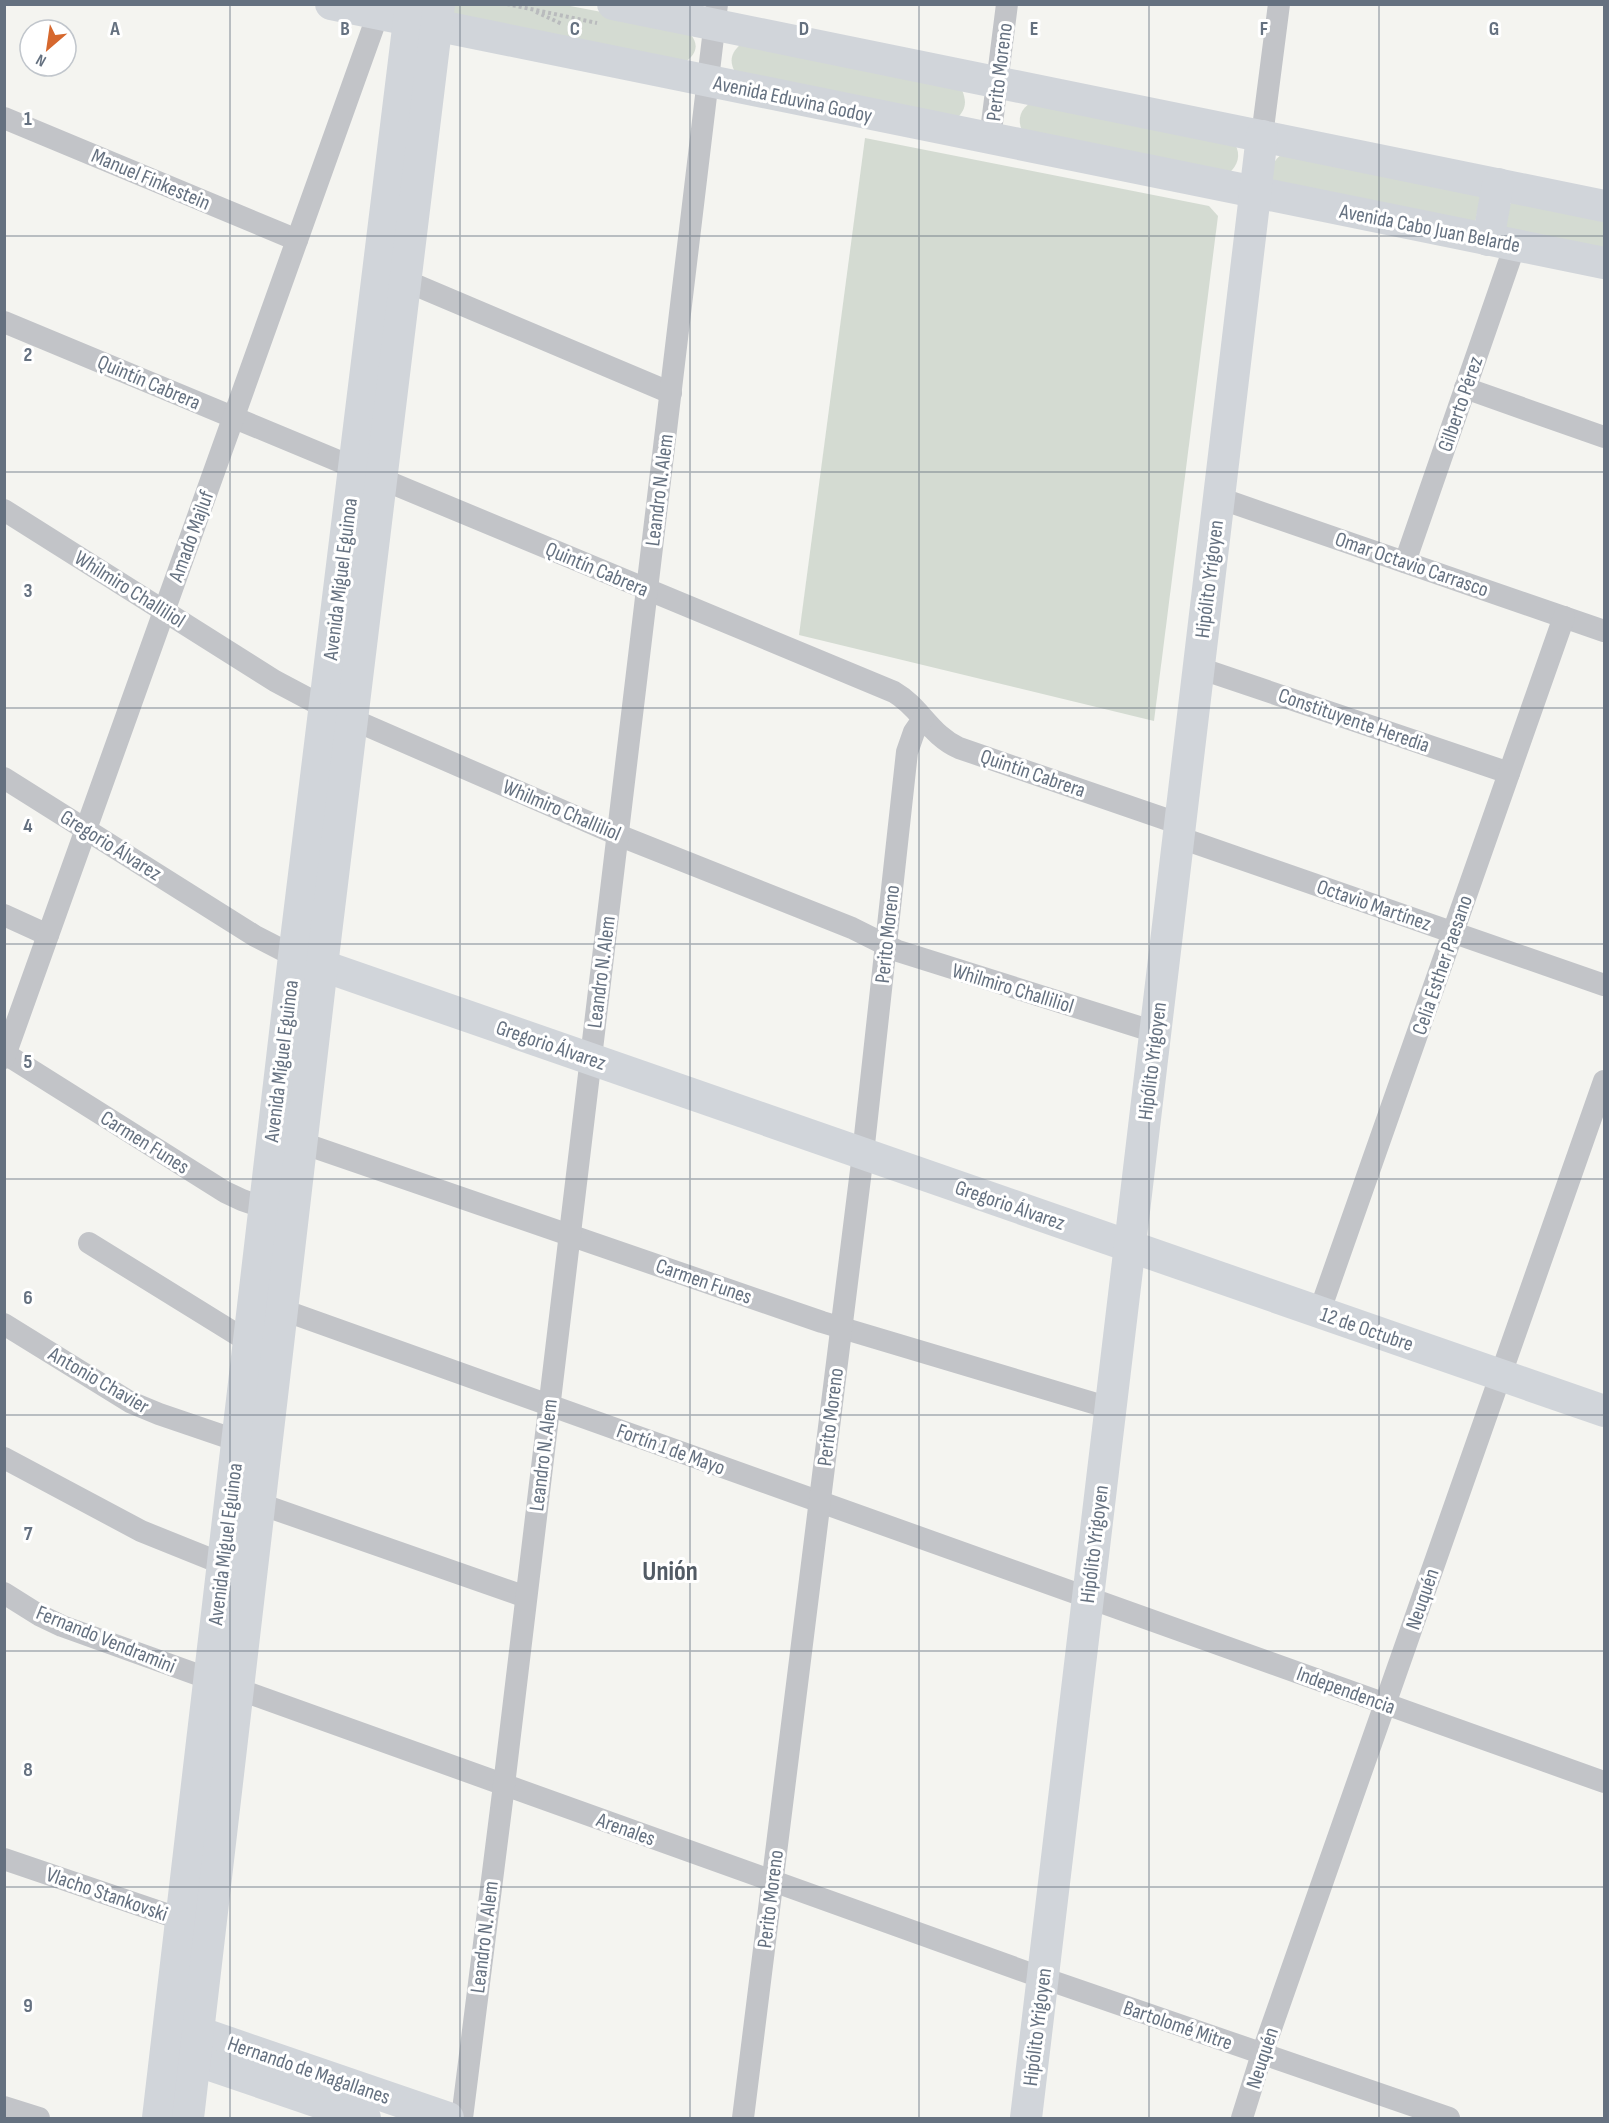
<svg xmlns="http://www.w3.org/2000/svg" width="1609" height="2123" font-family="'Sofia Sans Condensed',sans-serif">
<rect width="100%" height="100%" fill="#f4f4f0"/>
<g fill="#d4dbd2">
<path d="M450,5H565L680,27C696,35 703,50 685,62L455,17Z"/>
<path d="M740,45L962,90C967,102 966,110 956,119L735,72C729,61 731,53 740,45Z"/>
<path d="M1032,102L1235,144C1241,155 1238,165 1229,173L1022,131C1017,119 1020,109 1032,102Z"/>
<polygon points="865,138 1209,206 1218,216 1154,721 799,635"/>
<path d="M1284,153L1481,195L1475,223L1274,182C1269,170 1273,159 1284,153Z"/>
<polygon points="1512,202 1604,216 1604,253 1506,229 1504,211"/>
</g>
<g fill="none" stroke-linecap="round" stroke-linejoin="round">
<g stroke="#b9bbbd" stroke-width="4" stroke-dasharray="3 3" stroke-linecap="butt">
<polyline points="507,4 597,23"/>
<polyline points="536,12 562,24"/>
</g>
<g stroke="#c2c4c8" stroke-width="22">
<polyline points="4,118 297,240"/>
<polyline points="1262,136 1279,4"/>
<polyline points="990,139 1007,4"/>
<polyline points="406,281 671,393"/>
<path d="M4,322L894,692C920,707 930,735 959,748L1180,824"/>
<polyline points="1465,388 1604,437"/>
<polyline points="1219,498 1604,631"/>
<polyline points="4,510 275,681 324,707 618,835 852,928 898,951 1155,1032"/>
<polyline points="1405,562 1515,245"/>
<polyline points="1199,668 1509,773"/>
<polyline points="4,778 255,936 294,956"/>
<polyline points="1178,837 1604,985"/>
<polyline points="4,915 48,935"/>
<polyline points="4,1053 225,1192 242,1200 277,1212"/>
<polyline points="4,1058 378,14"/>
<polyline points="302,1143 822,1322 1110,1408"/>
<polyline points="89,1243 249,1342"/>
<polyline points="269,1305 1604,1782"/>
<polyline points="1319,1313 1564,617"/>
<polyline points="4,1324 130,1402 159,1414 250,1445"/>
<polyline points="4,1458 141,1531 223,1564"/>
<polyline points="260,1504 526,1597"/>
<polyline points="4,1593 39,1615 62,1626 1043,1978 1449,2118"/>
<polyline points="4,1859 195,1924"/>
<polyline points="4,2107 39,2118"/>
<polyline points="462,2118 504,1785 717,4"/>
<polyline points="743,2118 863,1154 907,752 914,732 923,719"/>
<polyline points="1242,2118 1262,2054 1604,1081"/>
</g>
<g stroke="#d1d5da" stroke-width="32">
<polyline points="331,4 1604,263"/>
<polyline points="613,4 1604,206"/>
<polyline points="1488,240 1498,184"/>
<polyline points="303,959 1604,1411"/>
<polyline points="180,2026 448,2118"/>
<polyline points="175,2053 365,2118"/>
<polyline points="158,2118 294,956 411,4"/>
<polyline points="188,2118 322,966 439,4"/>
<polyline points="1026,2118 1262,136"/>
</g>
</g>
<path fill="none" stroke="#657180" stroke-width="1.5" stroke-opacity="0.55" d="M230,4V2118M460,4V2118M690,4V2118M919,4V2118M1149,4V2118M1379,4V2118M4,236H1604M4,472H1604M4,708H1604M4,944H1604M4,1179H1604M4,1415H1604M4,1651H1604M4,1887H1604"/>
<g text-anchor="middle" stroke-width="6" stroke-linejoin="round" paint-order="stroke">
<g font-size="21" fill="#657180" stroke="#fff">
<text transform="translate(999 72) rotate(-83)" y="7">Perito Moreno</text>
<text transform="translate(793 99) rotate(12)" y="7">Avenida Eduvina Godoy</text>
<text transform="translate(151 179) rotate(23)" y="7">Manuel Finkestein</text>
<text transform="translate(1430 228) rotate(11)" y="7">Avenida Cabo Juan Belarde</text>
<text transform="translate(149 382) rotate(23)" y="7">Quintín Cabrera</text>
<text transform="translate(1460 404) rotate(-71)" y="7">Gilberto Pérez</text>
<text transform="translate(659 490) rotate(-83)" y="7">Leandro N. Alem</text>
<text transform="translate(191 536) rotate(-70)" y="7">Amado Majluf</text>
<text transform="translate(1412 564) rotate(19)" y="7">Omar Octavio Carrasco</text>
<text transform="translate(597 569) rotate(23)" y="7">Quintín Cabrera</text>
<text transform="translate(340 579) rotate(-83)" y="7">Avenida Miguel Eguinoa</text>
<text transform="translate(1209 579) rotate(-83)" y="7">Hipólito Yrigoyen</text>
<text transform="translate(130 589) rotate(32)" y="7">Whilmiro Challiliol</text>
<text transform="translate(1354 720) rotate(19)" y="7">Constituyente Heredia</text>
<text transform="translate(1033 773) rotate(19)" y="7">Quintín Cabrera</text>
<text transform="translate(562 810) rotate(23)" y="7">Whilmiro Challiliol</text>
<text transform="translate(111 845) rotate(32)" y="7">Gregorio Álvarez</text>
<text transform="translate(1374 905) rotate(19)" y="7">Octavio Martínez</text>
<text transform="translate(887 934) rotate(-84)" y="7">Perito Moreno</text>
<text transform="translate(1442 965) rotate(-71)" y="7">Celia Esther Paesano</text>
<text transform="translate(601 972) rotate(-83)" y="7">Leandro N. Alem</text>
<text transform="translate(1013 988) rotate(17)" y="7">Whilmiro Challiliol</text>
<text transform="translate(551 1045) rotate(19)" y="7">Gregorio Álvarez</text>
<text transform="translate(281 1061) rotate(-83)" y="7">Avenida Miguel Eguinoa</text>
<text transform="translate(1152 1061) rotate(-83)" y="7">Hipólito Yrigoyen</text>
<text transform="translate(145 1142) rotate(32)" y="7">Carmen Funes</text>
<text transform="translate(1010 1205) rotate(19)" y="7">Gregorio Álvarez</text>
<text transform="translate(704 1281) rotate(19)" y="7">Carmen Funes</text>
<text transform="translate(1367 1329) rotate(19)" y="7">12 de Octubre</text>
<text transform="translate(99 1380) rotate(30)" y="7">Antonio Chavier</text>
<text transform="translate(830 1417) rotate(-83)" y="7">Perito Moreno</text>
<text transform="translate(671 1449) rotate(20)" y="7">Fortín 1 de Mayo</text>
<text transform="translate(543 1455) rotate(-83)" y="7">Leandro N. Alem</text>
<text transform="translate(225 1544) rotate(-83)" y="7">Avenida Miguel Eguinoa</text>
<text transform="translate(1094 1544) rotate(-83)" y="7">Hipólito Yrigoyen</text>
<text transform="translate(1422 1599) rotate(-71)" y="7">Neuquén</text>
<text transform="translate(106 1639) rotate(22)" y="7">Fernando Vendramini</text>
<text transform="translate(1346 1690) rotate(20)" y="7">Independencia</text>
<text transform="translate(626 1829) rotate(20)" y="7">Arenales</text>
<text transform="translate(107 1894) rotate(19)" y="7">Vlacho Stankovski</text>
<text transform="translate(770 1899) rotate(-83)" y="7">Perito Moreno</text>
<text transform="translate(484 1937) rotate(-83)" y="7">Leandro N. Alem</text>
<text transform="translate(1178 2025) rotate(19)" y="7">Bartolomé Mitre</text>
<text transform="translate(1037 2027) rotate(-83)" y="7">Hipólito Yrigoyen</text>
<text transform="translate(1262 2058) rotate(-72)" y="7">Neuquén</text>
<text transform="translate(309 2070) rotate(19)" y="7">Hernando de Magallanes</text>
</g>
<g font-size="27" font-weight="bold" fill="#525b65" stroke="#fff">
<text x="670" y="1580">Unión</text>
</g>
</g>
<g font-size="20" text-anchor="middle" font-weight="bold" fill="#657180" stroke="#fff" stroke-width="6" stroke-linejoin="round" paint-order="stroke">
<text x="115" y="35">A</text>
<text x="345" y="35">B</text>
<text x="575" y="35">C</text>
<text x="804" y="35">D</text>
<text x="1034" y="35">E</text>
<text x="1264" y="35">F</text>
<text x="1494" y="35">G</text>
<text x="28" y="125">1</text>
<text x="28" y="361">2</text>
<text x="28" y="597">3</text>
<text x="28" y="832">4</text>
<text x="28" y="1068">5</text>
<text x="28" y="1304">6</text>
<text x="28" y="1540">7</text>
<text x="28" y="1776">8</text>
<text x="28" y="2012">9</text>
</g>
<rect width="1609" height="2123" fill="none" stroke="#657180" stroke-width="12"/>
<g transform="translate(48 48) rotate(209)"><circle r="28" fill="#ffffff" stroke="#c1c6cc" stroke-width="1.5"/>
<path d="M0-4.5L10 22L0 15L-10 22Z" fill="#d6682e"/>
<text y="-9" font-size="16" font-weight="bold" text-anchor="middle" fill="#657180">N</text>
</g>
</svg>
